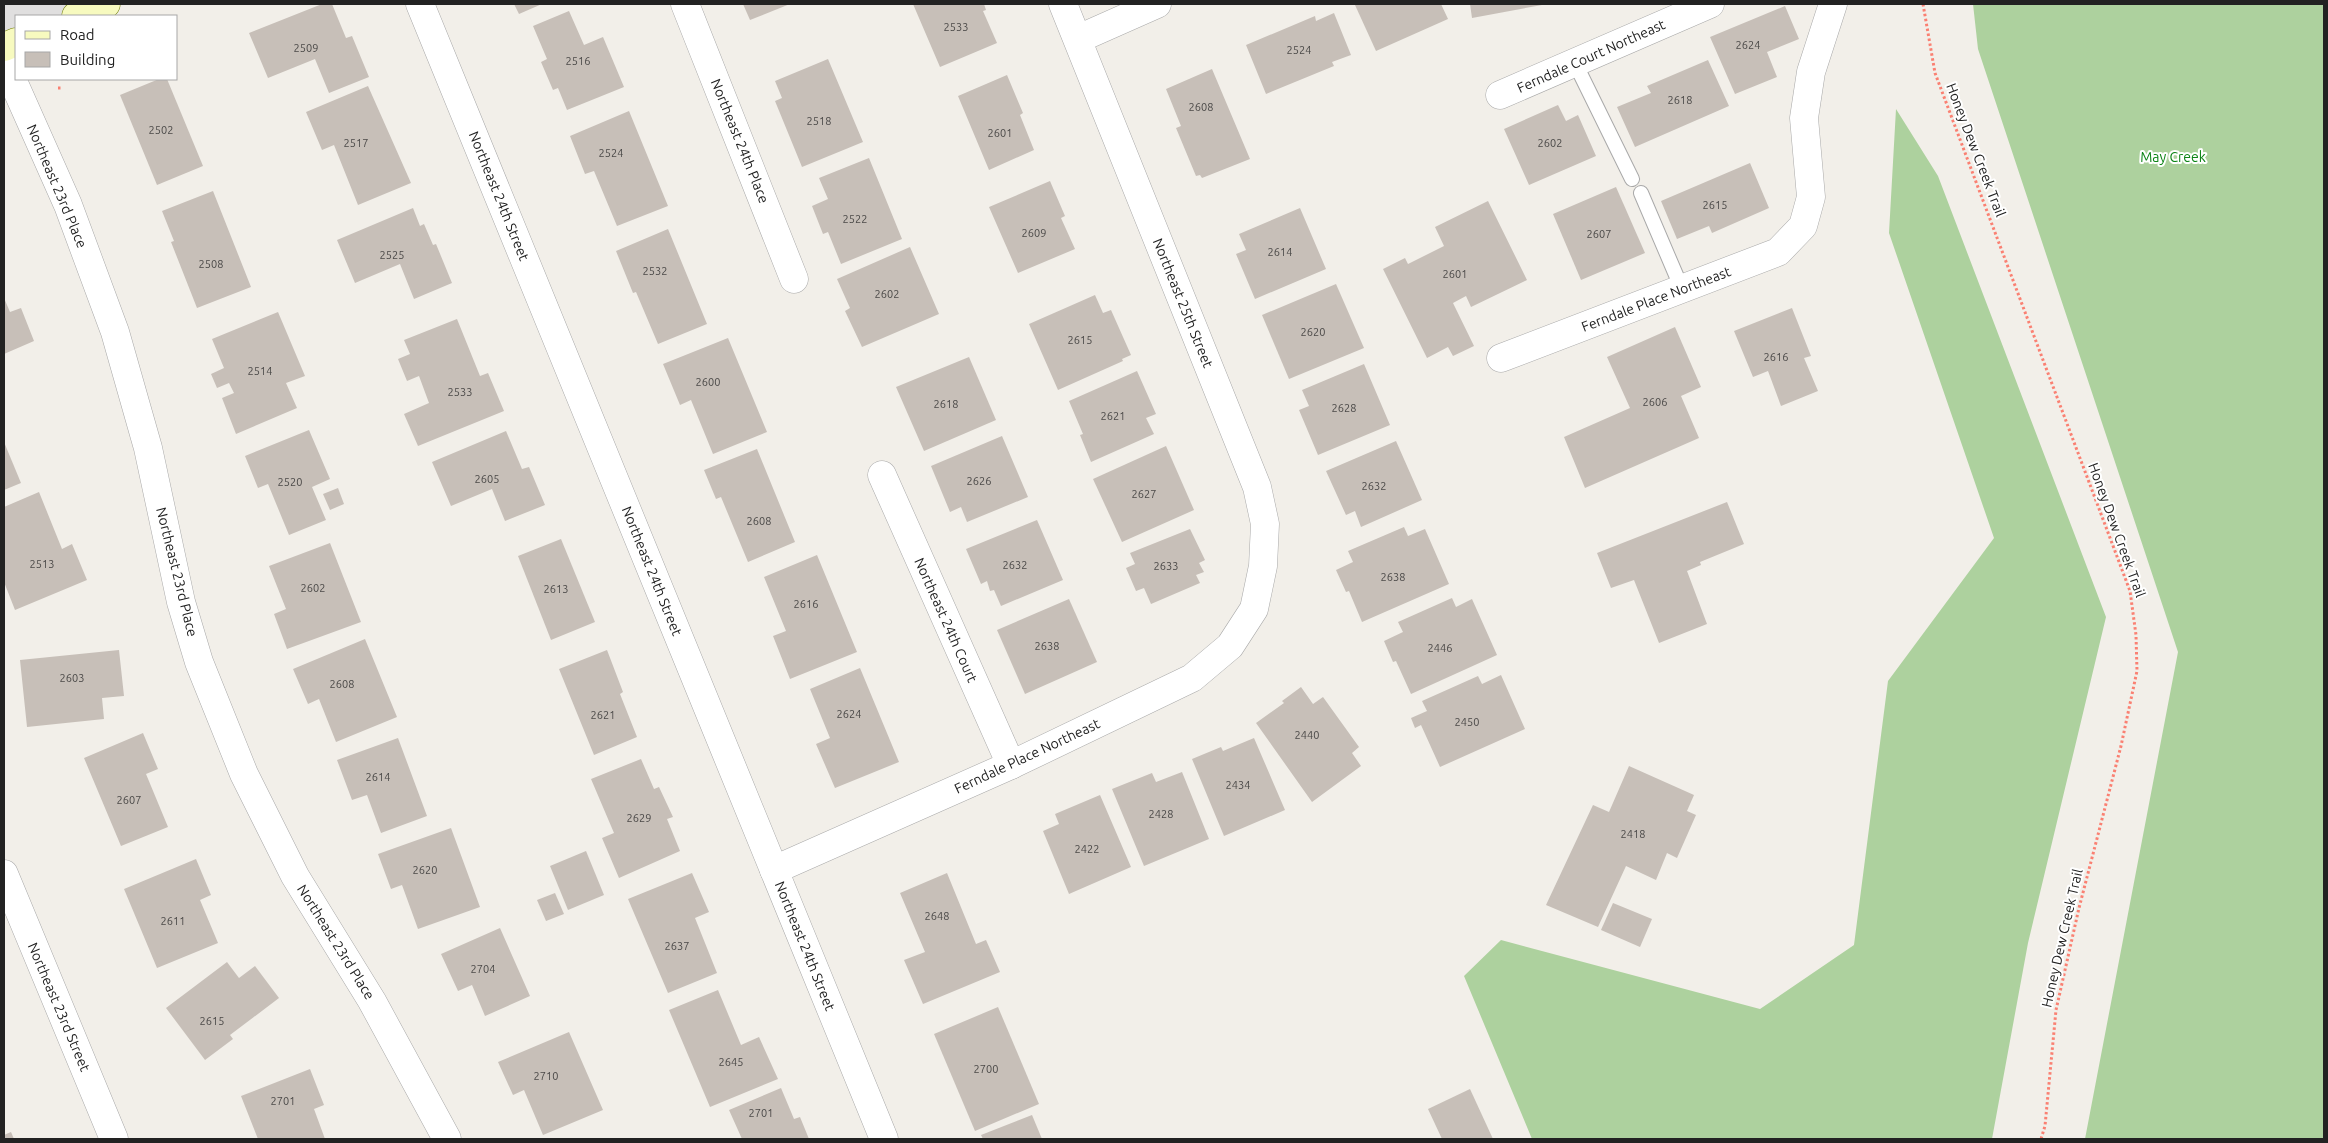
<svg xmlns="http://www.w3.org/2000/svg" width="2328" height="1143" font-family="Ubuntu,sans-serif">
<rect width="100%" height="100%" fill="#f2efe9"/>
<polygon fill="#e0dfdf" points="4,4 123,4 94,16 16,16 16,49 4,55"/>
<g fill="#add19e">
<polygon points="1973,4 2324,4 2324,1139 2085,1139 2178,652 1978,49"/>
<polygon points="1896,109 1938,176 2106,617 2028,943 1992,1139 1532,1139 1464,976 1501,940 1760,1009 1854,945 1888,681 1994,538 1889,233"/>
</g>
<g fill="#c7bfb8">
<polygon points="322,4 332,4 346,38 352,36 369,77 329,93 315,59 268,78 249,33"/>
<polygon points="514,4 542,4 519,14"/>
<polygon points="743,4 790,4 750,20"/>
<polygon points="913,4 984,4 986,10 983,11 997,43 940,67"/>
<polygon points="1358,4 1441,4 1448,19 1376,51 1355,5"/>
<polygon points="1470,4 1542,4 1542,5 1472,18"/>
<polygon points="1785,6 1799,39 1767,52 1777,77 1735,94 1710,37"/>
<polygon points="569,11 584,45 603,37 624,87 567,110 558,88 553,90 541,62 547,59 533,26"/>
<polygon points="1334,13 1351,55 1332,62 1334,66 1266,94 1246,45 1315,16 1316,21"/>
<polygon points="828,59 863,142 802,167 775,101 782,98 775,81"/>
<polygon points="1708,60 1729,106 1635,147 1617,107 1651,93 1647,86"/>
<polygon points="1212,69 1250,159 1202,178 1200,175 1196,176 1176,128 1181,126 1166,89"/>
<polygon points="1007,75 1023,113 1020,115 1034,150 989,170 958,96"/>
<polygon points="159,79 167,79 203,166 157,185 120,95"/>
<polygon points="368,86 411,183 358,205 334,145 322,150 306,112"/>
<polygon points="1558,105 1566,121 1578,115 1596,156 1529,185 1504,129"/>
<polygon points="629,111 668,206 617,226 594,171 585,174 570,136"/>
<polygon points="869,158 902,239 841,264 828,232 823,234 812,206 828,199 819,178"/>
<polygon points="1750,163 1769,208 1712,233 1709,226 1677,239 1661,201"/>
<polygon points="1050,181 1065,216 1061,218 1075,249 1018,273 989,207"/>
<polygon points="1616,187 1645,253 1581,280 1553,214"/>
<polygon points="213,191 251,287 197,308 171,242 174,241 162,211"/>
<polygon points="1488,201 1527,280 1471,307 1466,296 1453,303 1474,346 1453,356 1448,347 1427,358 1383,269 1405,258 1408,264 1444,246 1435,227"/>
<polygon points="413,208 420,226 424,224 433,245 436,244 452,283 414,299 400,264 355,283 337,240"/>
<polygon points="1300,208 1326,269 1255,299 1236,254 1246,250 1239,234"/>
<polygon points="668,229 707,324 658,344 636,292 633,293 616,251"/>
<polygon points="910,247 939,314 862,347 845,311 850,308 837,279"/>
<polygon points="1336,284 1364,348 1289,379 1262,315"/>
<polygon points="1095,295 1103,313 1111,310 1131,355 1122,359 1123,361 1058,390 1029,324"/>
<polygon points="4,298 10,312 21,308 34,341 4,354"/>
<polygon points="1792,308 1811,356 1804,358 1818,391 1781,406 1768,371 1753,377 1734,331"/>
<polygon points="278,312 305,376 286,383 297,408 236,434 222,398 234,393 229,383 217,388 211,374 224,368 212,339"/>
<polygon points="457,319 480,376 488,373 504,411 418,446 404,414 429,403 419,376 407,381 398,359 410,354 404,340"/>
<polygon points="1675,327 1701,387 1681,396 1699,438 1585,488 1564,437 1630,408 1607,357"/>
<polygon points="728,338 767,432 713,454 691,400 680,405 663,364"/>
<polygon points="969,357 996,420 924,451 896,387"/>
<polygon points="1364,364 1390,425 1318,455 1299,410 1309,406 1302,390"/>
<polygon points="1137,371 1156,414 1146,418 1154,434 1091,462 1080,435 1083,434 1069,401"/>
<polygon points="309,430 330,479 312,487 326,520 289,535 268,484 258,488 245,456"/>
<polygon points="506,431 522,469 529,467 545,505 505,521 492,489 451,506 432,462"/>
<polygon points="1002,436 1028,497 967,522 961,507 950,512 931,466"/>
<polygon points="1396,441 1422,500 1361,527 1355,511 1346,515 1326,471"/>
<polygon points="4,442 21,483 4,490"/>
<polygon points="1166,446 1194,510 1122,542 1093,479"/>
<polygon points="757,449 795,542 748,562 721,497 716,499 704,470"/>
<polygon points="338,488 344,504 330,510 323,494"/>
<polygon points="39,492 62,549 72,544 87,580 15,610 4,582 4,507"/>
<polygon points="1727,502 1744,544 1700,562 1701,565 1687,571 1707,624 1659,643 1634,580 1611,588 1597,553"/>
<polygon points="1037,520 1063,580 1001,606 994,590 990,591 987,581 981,584 966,549"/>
<polygon points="1404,527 1408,536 1425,529 1449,584 1362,622 1349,591 1346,592 1336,570 1353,562 1348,551"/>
<polygon points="1190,529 1205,560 1199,563 1204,572 1196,575 1200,583 1151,604 1144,588 1136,591 1126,568 1135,564 1130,553"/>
<polygon points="561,539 595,622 551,640 518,556"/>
<polygon points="330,543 361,622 287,649 274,614 286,609 269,566"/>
<polygon points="817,555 857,652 790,679 773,636 786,631 764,577"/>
<polygon points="1452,598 1456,607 1472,599 1497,655 1411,694 1396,661 1393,662 1384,641 1403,632 1398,622"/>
<polygon points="1069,599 1097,662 1025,694 997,630"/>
<polygon points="365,639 397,717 336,742 319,699 308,704 293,669"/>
<polygon points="119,650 124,696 102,698 104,719 27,727 20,660"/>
<polygon points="607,650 623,692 620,694 637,737 594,755 559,669"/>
<polygon points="860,668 899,762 835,788 816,744 830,738 810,689"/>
<polygon points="1501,675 1525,729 1440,767 1421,725 1415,728 1411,718 1427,711 1422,701 1478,676 1482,684"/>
<polygon points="1301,687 1313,704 1323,697 1359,747 1352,753 1361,766 1312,802 1256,723 1284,703 1282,701"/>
<polygon points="143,733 158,769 146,774 168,827 121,846 84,758"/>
<polygon points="398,738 427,816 381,833 367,795 352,800 337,760"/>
<polygon points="1254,738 1285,810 1224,836 1192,759 1221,747 1223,751"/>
<polygon points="641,759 654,789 659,787 673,817 667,819 680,851 619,878 602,838 614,833 591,779"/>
<polygon points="1629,766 1694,795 1687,811 1696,815 1677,858 1667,853 1656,880 1626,866 1598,927 1546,905 1593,805 1609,812"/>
<polygon points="1182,772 1209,839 1144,866 1112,789 1152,773 1156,782"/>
<polygon points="1100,795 1131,867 1069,894 1043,831 1059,824 1055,814"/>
<polygon points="451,828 480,907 418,929 402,885 391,889 378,854"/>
<polygon points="586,851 604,895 568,910 550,866"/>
<polygon points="196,859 211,895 200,900 218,943 157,968 124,889"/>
<polygon points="692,873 709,912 695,918 717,973 668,993 628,899"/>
<polygon points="947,873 976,944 986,940 1000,972 923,1004 904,960 925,952 900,893"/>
<polygon points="555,893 564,914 546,921 537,900"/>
<polygon points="1613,903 1652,919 1640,947 1601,930"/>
<polygon points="500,928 530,996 485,1016 472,985 458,991 441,954"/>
<polygon points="227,962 239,978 255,966 279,998 230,1035 233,1039 205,1060 166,1008"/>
<polygon points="718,990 741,1045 759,1037 778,1079 710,1107 669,1010"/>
<polygon points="998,1007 1039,1104 975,1131 934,1034"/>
<polygon points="569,1032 603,1110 543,1135 524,1090 513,1095 498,1062"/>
<polygon points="310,1069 324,1105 314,1109 325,1139 258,1139 241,1096"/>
<polygon points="781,1088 794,1119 800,1117 809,1139 742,1139 729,1110"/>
<polygon points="1470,1089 1493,1139 1442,1139 1428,1109"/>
<polygon points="1032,1115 1042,1139 983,1139 981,1135"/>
<polygon points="11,1132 14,1139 4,1139 4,1135"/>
</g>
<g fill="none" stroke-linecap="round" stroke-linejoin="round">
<defs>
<g id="lane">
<polyline points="1575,63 1632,179"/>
<polyline points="1641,193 1682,289"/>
</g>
<g id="street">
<polyline points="420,4 884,1139"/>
<polyline points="685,4 794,279"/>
<polyline points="1078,39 1157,4"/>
<polyline points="4,61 68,205 115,332 148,448 181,602 199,662 244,774 295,876 372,1001 447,1139"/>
<polyline points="1500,95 1710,4"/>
<polyline points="1501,358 1778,252 1803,226 1811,197 1804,118 1811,72 1833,4"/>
<polyline points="882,475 1011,765"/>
<polyline points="774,870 1011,765 1192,678 1230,646 1254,609 1263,566 1265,524 1257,487 1063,4"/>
<polyline points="4,874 114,1139"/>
</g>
<g id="secondary">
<polyline points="76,16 106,4"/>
<polyline points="4,47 16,42"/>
</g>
</defs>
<use href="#lane" stroke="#a9a9a9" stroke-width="16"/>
<use href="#street" stroke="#a9a9a9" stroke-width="29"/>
<use href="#secondary" stroke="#707d05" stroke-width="29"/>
<g stroke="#fa8072" stroke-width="3" stroke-dasharray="2.5 2.5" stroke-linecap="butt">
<polyline points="1923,4 1935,73 2130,591 2136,635 2137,671 2121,746 2079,908 2056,1010 2045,1126 2041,1139"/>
<polyline points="58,88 62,88"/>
</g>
<use href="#lane" stroke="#fff" stroke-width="14"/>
<use href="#street" stroke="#fff" stroke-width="28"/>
<use href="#secondary" stroke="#f7fabf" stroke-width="28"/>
</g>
<g text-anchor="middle" stroke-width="4" stroke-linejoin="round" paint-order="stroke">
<g font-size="11" fill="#4b4948">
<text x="956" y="31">2533</text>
<text x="1748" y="49">2624</text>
<text x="306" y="52">2509</text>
<text x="1299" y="54">2524</text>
<text x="578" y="65">2516</text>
<text x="1680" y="104">2618</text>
<text x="1201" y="111">2608</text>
<text x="819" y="125">2518</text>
<text x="161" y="134">2502</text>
<text x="1000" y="137">2601</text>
<text x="356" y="147">2517</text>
<text x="1550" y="147">2602</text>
<text x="611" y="157">2524</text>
<text x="1715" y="209">2615</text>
<text x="855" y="223">2522</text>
<text x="1034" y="237">2609</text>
<text x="1599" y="238">2607</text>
<text x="1280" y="256">2614</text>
<text x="392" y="259">2525</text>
<text x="211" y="268">2508</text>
<text x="655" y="275">2532</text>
<text x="1455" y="278">2601</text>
<text x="887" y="298">2602</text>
<text x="1313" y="336">2620</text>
<text x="1080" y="344">2615</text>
<text x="1776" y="361">2616</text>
<text x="260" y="375">2514</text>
<text x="708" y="386">2600</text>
<text x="460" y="396">2533</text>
<text x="1655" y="406">2606</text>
<text x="946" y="408">2618</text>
<text x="1344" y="412">2628</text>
<text x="1113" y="420">2621</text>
<text x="487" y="483">2605</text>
<text x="979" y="485">2626</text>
<text x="290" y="486">2520</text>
<text x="1374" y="490">2632</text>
<text x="1144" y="498">2627</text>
<text x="759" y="525">2608</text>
<text x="42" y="568">2513</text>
<text x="1015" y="569">2632</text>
<text x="1166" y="570">2633</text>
<text x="1393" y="581">2638</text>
<text x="313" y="592">2602</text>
<text x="556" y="593">2613</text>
<text x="806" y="608">2616</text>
<text x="1047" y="650">2638</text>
<text x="1440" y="652">2446</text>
<text x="72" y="682">2603</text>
<text x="342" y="688">2608</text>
<text x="849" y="718">2624</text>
<text x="603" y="719">2621</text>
<text x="1467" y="726">2450</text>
<text x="1307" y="739">2440</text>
<text x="378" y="781">2614</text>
<text x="1238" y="789">2434</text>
<text x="129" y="804">2607</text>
<text x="1161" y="818">2428</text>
<text x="639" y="822">2629</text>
<text x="1633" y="838">2418</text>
<text x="1087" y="853">2422</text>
<text x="425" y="874">2620</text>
<text x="937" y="920">2648</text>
<text x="173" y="925">2611</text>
<text x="677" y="950">2637</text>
<text x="483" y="973">2704</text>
<text x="212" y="1025">2615</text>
<text x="731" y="1066">2645</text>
<text x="986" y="1073">2700</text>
<text x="546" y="1080">2710</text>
<text x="283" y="1105">2701</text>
<text x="761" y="1117">2701</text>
</g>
<g font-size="14" fill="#222" stroke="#fff">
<text transform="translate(1591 56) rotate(-24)" y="5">Ferndale Court Northeast</text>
<text transform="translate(740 141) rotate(68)" y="5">Northeast 24th Place</text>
<text transform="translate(1976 150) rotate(69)" y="5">Honey Dew Creek Trail</text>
<text transform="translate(57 186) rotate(67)" y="5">Northeast 23rd Place</text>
<text transform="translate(499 196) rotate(68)" y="5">Northeast 24th Street</text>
<text transform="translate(1656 299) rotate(-21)" y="5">Ferndale Place Northeast</text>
<text transform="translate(1183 303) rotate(68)" y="5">Northeast 25th Street</text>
<text transform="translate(2117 530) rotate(70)" y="5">Honey Dew Creek Trail</text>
<text transform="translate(652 571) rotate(68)" y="5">Northeast 24th Street</text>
<text transform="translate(177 572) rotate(76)" y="5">Northeast 23rd Place</text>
<text transform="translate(946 620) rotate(66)" y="5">Northeast 24th Court</text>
<text transform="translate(1027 756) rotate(-25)" y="5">Ferndale Place Northeast</text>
<text transform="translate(2062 938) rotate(-77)" y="5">Honey Dew Creek Trail</text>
<text transform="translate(336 942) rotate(58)" y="5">Northeast 23rd Place</text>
<text transform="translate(805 946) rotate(68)" y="5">Northeast 24th Street</text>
<text transform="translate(59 1007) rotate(67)" y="5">Northeast 23rd Street</text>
</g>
<g font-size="14" fill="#0c8416" stroke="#fff">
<text x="2173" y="162">May Creek</text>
</g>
</g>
<rect width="2328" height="1143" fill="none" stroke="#222222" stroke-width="10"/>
<rect x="15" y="15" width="162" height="65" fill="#ffffff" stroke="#a7a7a7"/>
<rect x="25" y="31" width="25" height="8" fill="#f7fabf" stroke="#a7a7a7"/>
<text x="60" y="40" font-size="15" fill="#222222">Road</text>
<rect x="25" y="52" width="25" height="15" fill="#c7bfb8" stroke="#a7a7a7"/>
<text x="60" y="65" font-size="15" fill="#222222">Building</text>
</svg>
